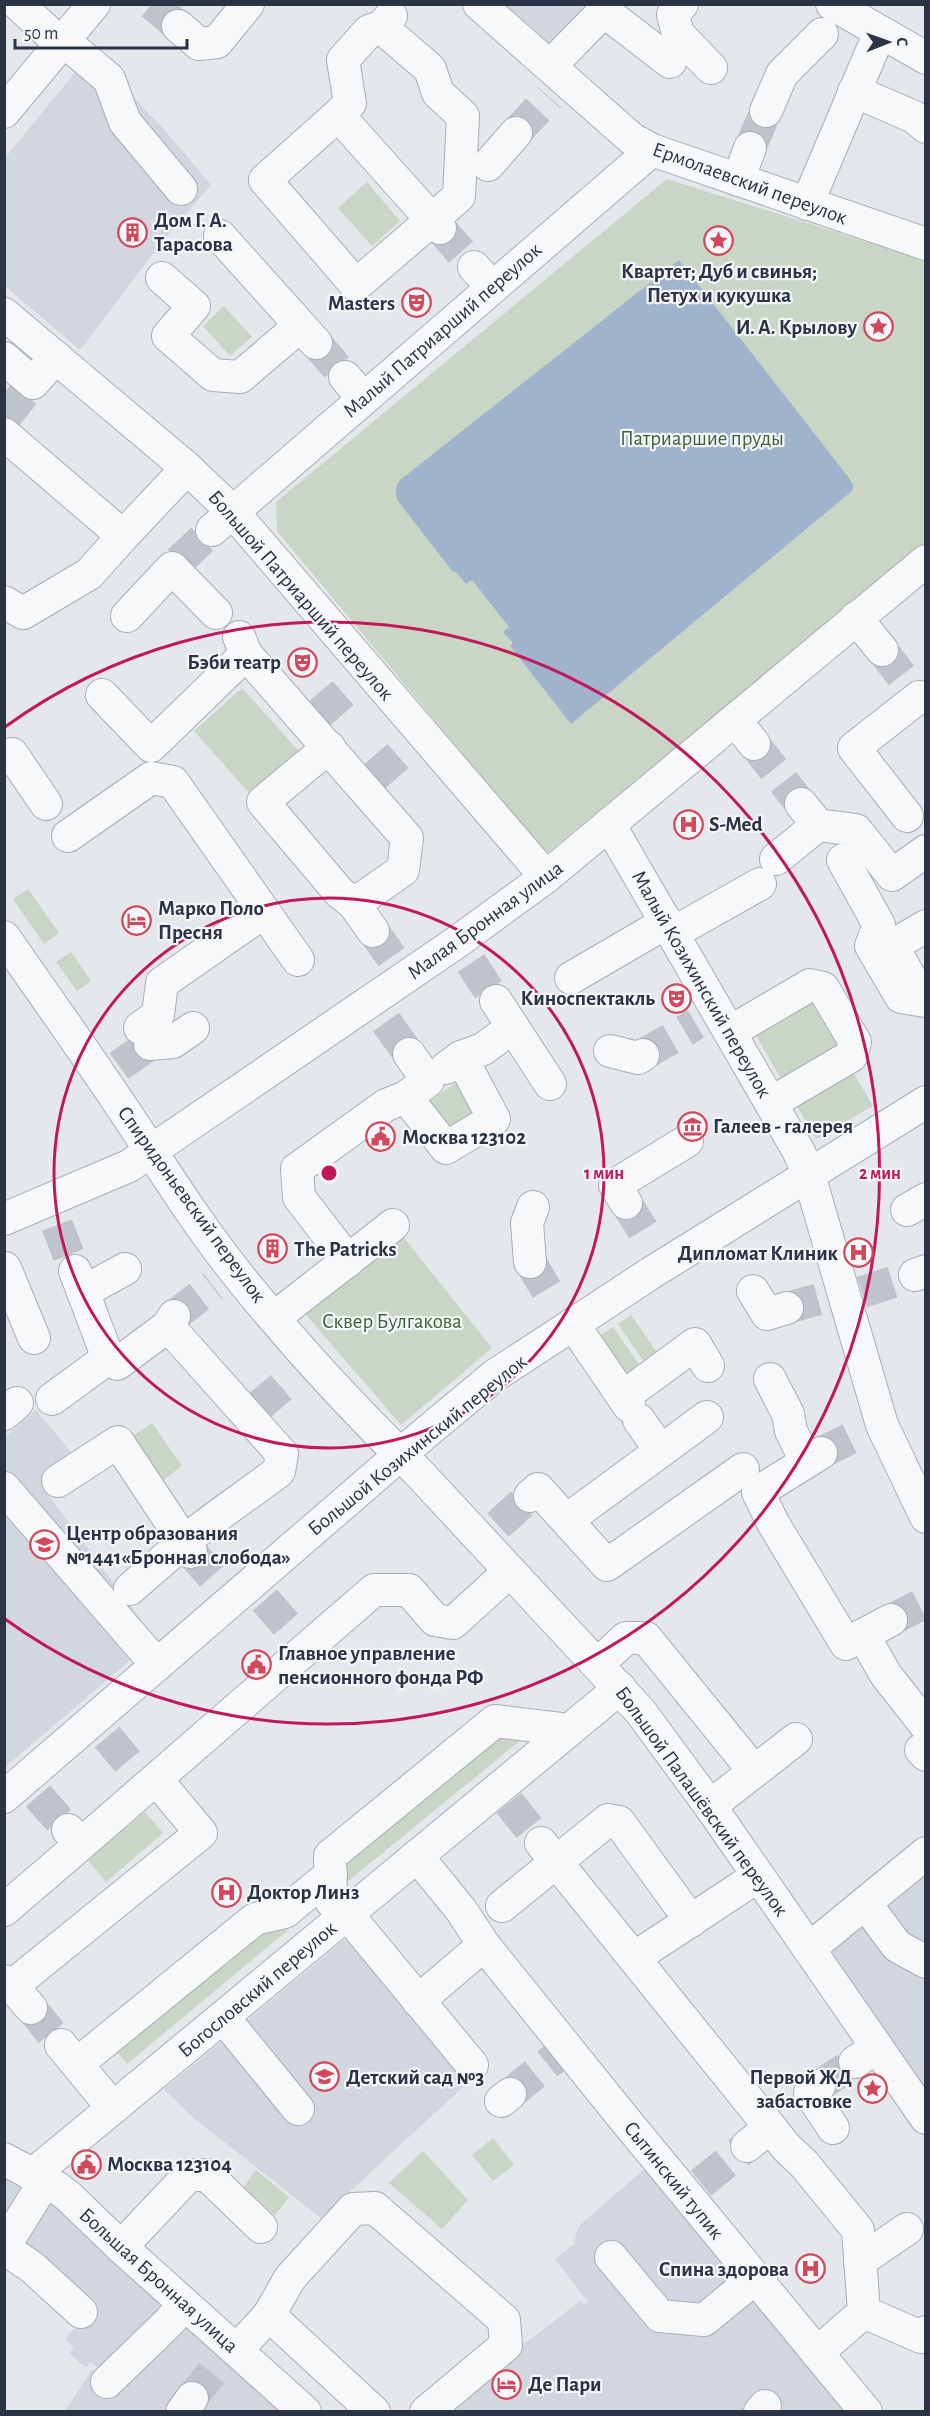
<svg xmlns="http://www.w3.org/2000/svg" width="930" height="2416" font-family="'Alegreya Sans',sans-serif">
<rect width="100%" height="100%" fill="#e4e7ec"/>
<g fill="#d2d6de">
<polygon points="505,5 605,5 556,55 538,39 535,30"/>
<polygon points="91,53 161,126 211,185 164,239 80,350 5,286 5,158"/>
<polygon points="36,1410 76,1458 41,1485 155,1639 5,1767 4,1438"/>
<polygon points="925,1871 925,2095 832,1952 832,1949"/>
<polygon points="348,1937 486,2066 321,2218 196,2120 164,2089"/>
<polygon points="649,2165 854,2412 444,2412 482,2377 580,2301 584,2305 588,2302 555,2259 574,2244 578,2227"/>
<polygon points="5,2169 28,2185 5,2227"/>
<polygon points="43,2198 75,2216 78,2229 281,2411 65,2411 92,2370 100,2376 101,2371 91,2362 86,2368 69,2353 74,2347 65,2339 91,2311 18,2239"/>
</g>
<g fill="#c9d6c5">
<polygon points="667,179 925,260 925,543 546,854 277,531 276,502"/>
<polygon points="367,182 400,221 372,246 338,208"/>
<polygon points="224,306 252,337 230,356 203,326"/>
<polygon points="242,688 306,759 258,803 194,731"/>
<polygon points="28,889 59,933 44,944 13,899"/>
<polygon points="71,952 91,981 77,991 56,962"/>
<polygon points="810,999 873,1106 816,1139 754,1032"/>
<polygon points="458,1081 476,1114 441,1137 420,1108"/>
<polygon points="400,1233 492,1348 401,1425 302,1310"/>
<polygon points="631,1315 658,1354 645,1363 618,1324"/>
<polygon points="613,1327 640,1366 630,1372 621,1371 597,1338"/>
<polygon points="152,1423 182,1466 155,1486 124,1442"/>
<polygon points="500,1733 522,1739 341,1887 336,1867"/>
<polygon points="145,1812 163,1833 106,1882 88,1860"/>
<polygon points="278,1919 288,1930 127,2064 117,2052"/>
<polygon points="493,2138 514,2165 493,2181 472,2155"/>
<polygon points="423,2151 468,2200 442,2229 389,2183"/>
<polygon points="256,2170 289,2197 275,2215 242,2189"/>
</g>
<path fill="#9fb4cc" d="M679,260L849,478L853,485L852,491L571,724L510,646L513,643L503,632L509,627L472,580L466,584L455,571L453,572L398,501C395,492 395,488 400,480Z"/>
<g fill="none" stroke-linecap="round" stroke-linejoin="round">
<g stroke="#bfc3cb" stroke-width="32" stroke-dasharray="32 16" stroke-linecap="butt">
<polyline points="152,4 178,26"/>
<polyline points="516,133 549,97"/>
<polyline points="750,148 766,111"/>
<polyline points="440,228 474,267"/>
<polyline points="316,343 345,377"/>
<polyline points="4,419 24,394"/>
<polyline points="179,561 212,530"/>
<polyline points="882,650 905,680"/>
<polyline points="319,714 351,686"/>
<polyline points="754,744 801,804"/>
<polyline points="374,777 406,749"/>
<polyline points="373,931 393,959"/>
<polyline points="471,963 496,1001"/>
<polyline points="386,1022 409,1054"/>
<polyline points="643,1055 696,1024"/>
<polyline points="119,1066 150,1044"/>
<polyline points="626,1203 651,1243"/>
<polyline points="57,1225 75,1271"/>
<polyline points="530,1262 554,1302"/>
<polyline points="862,1292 915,1275"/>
<polyline points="787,1308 823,1298"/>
<polyline points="174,1316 213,1286"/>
<polyline points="257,1408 293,1377"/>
<polyline points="821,1453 861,1433"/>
<polyline points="498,1525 530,1496"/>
<polyline points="191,1552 218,1583"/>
<polyline points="265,1600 298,1638"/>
<polyline points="891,1620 926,1602"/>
<polyline points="107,1737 139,1775"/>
<polyline points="38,1796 68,1830"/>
<polyline points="509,1803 541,1843"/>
<polyline points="31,2008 61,2045"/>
<polyline points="819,2086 855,2062"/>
<polyline points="510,2094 557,2056"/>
<polyline points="701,2183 747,2146"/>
<polyline points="192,2398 219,2364"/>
</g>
<defs>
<g id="minor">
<polyline points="18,4 61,44"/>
<polyline points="479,4 632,139 652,150 926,244"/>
<polyline points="682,4 673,15 678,34 711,68"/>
<polyline points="832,4 926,58"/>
<polyline points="391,16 381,27 430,69 438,93 463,116 459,196 432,220 440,228"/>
<polyline points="178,26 199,44 217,42 248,4"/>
<polyline points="64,41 109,79 125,122 181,189"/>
<polyline points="550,66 604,11 670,62"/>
<polyline points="854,91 914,117 926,127"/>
<polyline points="766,111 782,74 822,34"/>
<polyline points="4,112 94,4"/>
<polygon points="338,115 432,220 356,285 265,180"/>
<polyline points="338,115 350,103 343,60 369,31 381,27"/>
<polyline points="488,165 516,133"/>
<polyline points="738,180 750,148"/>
<polyline points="807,204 880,32"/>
<polyline points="220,236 316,343"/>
<polyline points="474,267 492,287"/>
<polyline points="162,278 194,306 168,336 213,375 240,377 300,326"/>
<polyline points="4,314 187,468 232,511 546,877"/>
<polyline points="4,358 33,383 56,357"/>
<polyline points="345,377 363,398"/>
<polyline points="4,434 123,536 187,468"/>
<polyline points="212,530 652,150"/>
<polyline points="4,602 23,613 89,574 123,536"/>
<polyline points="127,616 172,568 216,613"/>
<polyline points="856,618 882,650"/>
<polyline points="239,637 246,654 407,838 403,870 354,904 373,931"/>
<polyline points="102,695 151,746 246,654"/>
<polyline points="735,720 754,744"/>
<polyline points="329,747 263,802 339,892 354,904"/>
<polyline points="4,759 12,754 46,804"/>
<polyline points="801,804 818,825 856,830 892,875 926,851"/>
<polyline points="907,816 854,748 919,697"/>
<polyline points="609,824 799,1152 809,1175 882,1425 926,1517"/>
<polyline points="68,836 151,778 173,782 298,960"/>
<polyline points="776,859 818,825"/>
<polyline points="843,860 879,925 871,946 901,997 925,1001"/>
<polyline points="673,933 760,884"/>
<path d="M4,937C43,993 83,1049 121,1106C158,1161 193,1218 234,1270C291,1342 353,1409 418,1472L640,1711L710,1806L926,2118"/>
<polyline points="571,978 667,922"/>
<polyline points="911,979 892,946 926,926"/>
<polyline points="496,1001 550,1084"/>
<polyline points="140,1028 158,1015 162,983 264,912"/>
<polyline points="730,1032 810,985 823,988 855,1042 851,1056 771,1103"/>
<polyline points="150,1044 173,1042 193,1028"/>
<polyline points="610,1051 638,1058 643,1055"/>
<polyline points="446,1068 461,1057 483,1049 513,1027"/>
<polyline points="406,1097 446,1148 494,1119 461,1057"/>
<polyline points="626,1203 615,1185 687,1141"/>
<polyline points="907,1210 926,1199"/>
<polyline points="4,1219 129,1166 457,942 546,877 926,561"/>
<polyline points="348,1261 299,1197 297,1169 386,1105 406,1097 428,1081 409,1054"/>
<polyline points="530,1262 527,1223 533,1207"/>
<polyline points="5,1268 34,1338"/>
<polyline points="75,1271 83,1292 125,1269"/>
<polyline points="915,1275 926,1271"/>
<polyline points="753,1291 767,1314 787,1308"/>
<polyline points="83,1292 108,1358 117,1364 168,1326"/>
<path d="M174,1316L168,1326L282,1454L279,1471C248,1495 215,1516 184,1542L191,1552"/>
<polyline points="274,1318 393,1225"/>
<polyline points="573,1324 629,1406"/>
<polyline points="770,1379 788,1414 791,1431 806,1461"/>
<polyline points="623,1397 695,1344 708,1366"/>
<polyline points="52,1399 108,1358"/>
<polyline points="4,1414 17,1403"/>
<polyline points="639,1420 661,1451"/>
<polyline points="821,1453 758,1492 773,1523 846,1644 891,1620"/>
<polyline points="58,1481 118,1442 175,1528 184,1542 130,1589"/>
<polyline points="4,1488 157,1665"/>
<polyline points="530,1496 538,1489 607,1565 743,1469"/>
<polyline points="567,1520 707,1417"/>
<polyline points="863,1635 886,1675 926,1726"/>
<polyline points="598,1664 626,1638 646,1638 754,1771"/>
<polyline points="921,1750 926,1755"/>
<polyline points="4,1797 423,1435 494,1376 651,1273 926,1102"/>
<polyline points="710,1806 796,1739"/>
<polyline points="68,1830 81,1844 374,1590 409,1590 435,1620 453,1623 510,1571"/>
<polyline points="541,1843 787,2148 804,2164 858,2230 864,2312 817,2353"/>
<polyline points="417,1856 461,1910 484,1945 621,2115 866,2412"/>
<polyline points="865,1903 897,1946 926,1962"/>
<polyline points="502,1906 608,1820 619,1822 691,1921"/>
<polyline points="4,1910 81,1844"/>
<polyline points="347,1914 472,2065"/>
<polyline points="344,1917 331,1901 330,1856 495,1721 569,1730"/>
<polyline points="809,1949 926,1853"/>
<polyline points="634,1958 758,1876"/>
<polyline points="4,1981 12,1986 31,2008"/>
<polyline points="12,1986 201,1833 156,1779"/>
<polyline points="418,2001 484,1945"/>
<polyline points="223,2017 298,2109"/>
<polyline points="61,2045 113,2108"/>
<polyline points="855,2062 877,2047"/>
<polyline points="77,2064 255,1919 285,1912 331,1874"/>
<polyline points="819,2086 810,2093 833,2128"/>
<polyline points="501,2101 510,2094"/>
<polyline points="747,2146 770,2127"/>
<polyline points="4,2159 56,2187 68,2196 121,2247 305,2412"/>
<polyline points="32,2175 620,1688"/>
<polyline points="4,2247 45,2181"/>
<polyline points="121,2247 189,2175 207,2175 261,2227"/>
<polyline points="4,2248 33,2268 81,2312"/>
<polyline points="611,2257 660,2316 704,2320 754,2279"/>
<polyline points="860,2261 907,2229"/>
<polyline points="864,2312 921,2337 926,2332"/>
<polyline points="269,2315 290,2278 353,2209 375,2208 504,2320 506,2345 426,2412"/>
<polyline points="237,2350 269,2315 374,2412"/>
<polyline points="107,2382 170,2321 184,2304"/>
<polyline points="182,2412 192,2398"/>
<polyline points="760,2412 765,2406"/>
</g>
</defs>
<use href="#minor" stroke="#a9aeb7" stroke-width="34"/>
<use href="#minor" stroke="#f7f8fa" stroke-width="32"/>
</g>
<g fill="none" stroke="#c2185b" stroke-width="3">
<circle cx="329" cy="1173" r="275"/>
<path d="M5 727A551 551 0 1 1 5 1619"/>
</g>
<defs>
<symbol id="building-ring" viewBox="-11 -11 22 22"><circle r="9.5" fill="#f4f6f9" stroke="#d1495b" stroke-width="1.5"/><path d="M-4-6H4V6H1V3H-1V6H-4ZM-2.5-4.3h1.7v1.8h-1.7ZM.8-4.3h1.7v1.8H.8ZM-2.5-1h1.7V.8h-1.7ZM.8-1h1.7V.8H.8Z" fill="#d1495b"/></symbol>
<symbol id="sight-ring" viewBox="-11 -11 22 22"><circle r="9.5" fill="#f4f6f9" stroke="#d1495b" stroke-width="1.5"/><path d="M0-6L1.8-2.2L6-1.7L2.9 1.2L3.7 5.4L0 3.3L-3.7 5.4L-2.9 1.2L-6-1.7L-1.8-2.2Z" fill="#d1495b"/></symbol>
<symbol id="theatre-ring" viewBox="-11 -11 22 22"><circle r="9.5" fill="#f4f6f9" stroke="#d1495b" stroke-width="1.5"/><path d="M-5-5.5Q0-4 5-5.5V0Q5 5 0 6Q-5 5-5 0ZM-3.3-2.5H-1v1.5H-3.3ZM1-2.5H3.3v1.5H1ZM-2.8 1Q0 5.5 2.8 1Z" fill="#d1495b"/></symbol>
<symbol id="hospital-ring" viewBox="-11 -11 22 22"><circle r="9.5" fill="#f4f6f9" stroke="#d1495b" stroke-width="1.5"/><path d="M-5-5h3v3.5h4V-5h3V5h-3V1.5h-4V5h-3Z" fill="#d1495b"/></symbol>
<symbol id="hotel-ring" viewBox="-11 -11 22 22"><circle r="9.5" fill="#f4f6f9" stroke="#d1495b" stroke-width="1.5"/><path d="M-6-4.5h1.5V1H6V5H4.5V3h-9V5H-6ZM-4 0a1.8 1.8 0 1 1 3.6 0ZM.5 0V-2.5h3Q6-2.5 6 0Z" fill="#d1495b"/></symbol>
<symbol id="museum-ring" viewBox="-11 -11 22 22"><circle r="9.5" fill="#f4f6f9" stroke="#d1495b" stroke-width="1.5"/><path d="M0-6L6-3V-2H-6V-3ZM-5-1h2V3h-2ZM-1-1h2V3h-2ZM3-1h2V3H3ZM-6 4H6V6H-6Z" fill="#d1495b"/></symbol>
<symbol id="civic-ring" viewBox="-11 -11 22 22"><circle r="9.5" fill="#f4f6f9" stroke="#d1495b" stroke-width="1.5"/><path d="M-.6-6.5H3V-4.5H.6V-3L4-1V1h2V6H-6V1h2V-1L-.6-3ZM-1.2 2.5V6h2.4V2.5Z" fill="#d1495b"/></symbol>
<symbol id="school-ring" viewBox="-11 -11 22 22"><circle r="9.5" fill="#f4f6f9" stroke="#d1495b" stroke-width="1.5"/><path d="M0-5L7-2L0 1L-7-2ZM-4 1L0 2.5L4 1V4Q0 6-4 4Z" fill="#d1495b"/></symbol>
</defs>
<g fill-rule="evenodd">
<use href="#building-ring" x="116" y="216" width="33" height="33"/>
<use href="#sight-ring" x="702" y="224" width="33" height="33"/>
<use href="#theatre-ring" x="400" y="286" width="33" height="33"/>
<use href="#sight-ring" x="862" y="310" width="33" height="33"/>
<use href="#theatre-ring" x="286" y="646" width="33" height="33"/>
<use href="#hospital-ring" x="672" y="808" width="33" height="33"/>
<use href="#hotel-ring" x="120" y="904" width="33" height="33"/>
<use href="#theatre-ring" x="660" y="982" width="33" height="33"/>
<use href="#museum-ring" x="676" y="1110" width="33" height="33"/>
<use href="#civic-ring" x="364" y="1120" width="33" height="33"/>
<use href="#building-ring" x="256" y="1232" width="33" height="33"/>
<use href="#hospital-ring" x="842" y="1236" width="33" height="33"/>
<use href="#school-ring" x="28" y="1528" width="33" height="33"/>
<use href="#civic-ring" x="240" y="1648" width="33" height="33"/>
<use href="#hospital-ring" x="210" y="1876" width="33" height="33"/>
<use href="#school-ring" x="308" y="2060" width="33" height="33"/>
<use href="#sight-ring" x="856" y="2072" width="33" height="33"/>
<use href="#civic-ring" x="70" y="2148" width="33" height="33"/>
<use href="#hospital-ring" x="794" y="2252" width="33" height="33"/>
<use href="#hotel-ring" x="490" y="2368" width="33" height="33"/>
</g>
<g text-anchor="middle" stroke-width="4.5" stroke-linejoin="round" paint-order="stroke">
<g font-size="21" fill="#2b3445" stroke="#f4f6f9">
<text transform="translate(750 183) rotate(20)" y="7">Ермолаевский переулок</text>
<text transform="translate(442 330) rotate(-41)" y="7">Малый Патриарший переулок</text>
<text transform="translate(301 595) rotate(49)" y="7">Большой Патриарший переулок</text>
<text transform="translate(485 920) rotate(-36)" y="7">Малая Бронная улица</text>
<text transform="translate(702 984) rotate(60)" y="7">Малый Козихинский переулок</text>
<text transform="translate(192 1204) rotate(54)" y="7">Спиридоньевский переулок</text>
<text transform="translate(417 1445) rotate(-39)" y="7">Большой Козихинский переулок</text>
<text transform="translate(702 1801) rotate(54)" y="7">Большой Палашёвский переулок</text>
<text transform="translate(257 1989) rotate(-40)" y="7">Богословский переулок</text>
<text transform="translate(674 2180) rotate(51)" y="7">Сытинский тупик</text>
<text transform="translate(159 2280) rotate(42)" y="7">Большая Бронная улица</text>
</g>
<g font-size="21" font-weight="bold" fill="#2b3445" stroke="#f4f6f9" text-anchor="start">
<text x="154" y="227">Дом Г. А.<tspan x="154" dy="24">Тарасова</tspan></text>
<text x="719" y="278" text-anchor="middle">Квартет; Дуб и свинья;<tspan x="719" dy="24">Петух и кукушка</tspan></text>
<text x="395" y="310" text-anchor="end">Masters</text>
<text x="857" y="334" text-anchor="end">И. А. Крылову</text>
<text x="281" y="669" text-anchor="end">Бэби театр</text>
<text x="709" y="831">S-Med</text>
<text x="158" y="915">Марко Поло<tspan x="158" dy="24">Пресня</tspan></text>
<text x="655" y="1005" text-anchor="end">Киноспектакль</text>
<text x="713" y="1133">Галеев - галерея</text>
<text x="402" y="1144">Москва 123102</text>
<text x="294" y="1256">The Patricks</text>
<text x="838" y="1260" text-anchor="end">Дипломат Клиник</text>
<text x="66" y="1540">Центр образования<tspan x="66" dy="24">№1441«Бронная слобода»</tspan></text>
<text x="278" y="1660">Главное управление<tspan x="278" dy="24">пенсионного фонда РФ</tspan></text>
<text x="247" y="1899">Доктор Линз</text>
<text x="346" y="2084">Детский сад №3</text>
<text x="852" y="2084" text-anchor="end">Первой ЖД<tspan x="852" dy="24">забастовке</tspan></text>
<text x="107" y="2171">Москва 123104</text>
<text x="789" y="2276" text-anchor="end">Спина здорова</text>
<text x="528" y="2391">Де Пари</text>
</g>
<g font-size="21" fill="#3f6138" stroke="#f4f6f9">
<text x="702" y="445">Патриаршие пруды</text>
<text x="392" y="1328">Сквер Булгакова</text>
</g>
</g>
<circle cx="329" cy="1173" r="9" fill="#c2185b" stroke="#f4f6f9" stroke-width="3"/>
<g font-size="18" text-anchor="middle" font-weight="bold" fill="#c2185b" stroke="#f4f6f9" stroke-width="4.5" stroke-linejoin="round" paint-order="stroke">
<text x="604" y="1179">1 мин</text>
<text x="880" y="1179">2 мин</text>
</g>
<rect width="930" height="2416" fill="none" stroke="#2b3445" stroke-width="12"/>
<g transform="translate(888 42) rotate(89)" stroke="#f4f6f9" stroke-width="4.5" paint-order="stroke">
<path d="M0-4.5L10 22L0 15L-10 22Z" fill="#2b3445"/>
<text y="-9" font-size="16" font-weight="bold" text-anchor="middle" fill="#2b3445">С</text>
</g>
<path d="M15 39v9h172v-9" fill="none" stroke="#2b3445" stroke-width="3"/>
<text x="24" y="39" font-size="18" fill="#2b3445" stroke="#f4f6f9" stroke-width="4.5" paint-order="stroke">50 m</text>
</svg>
